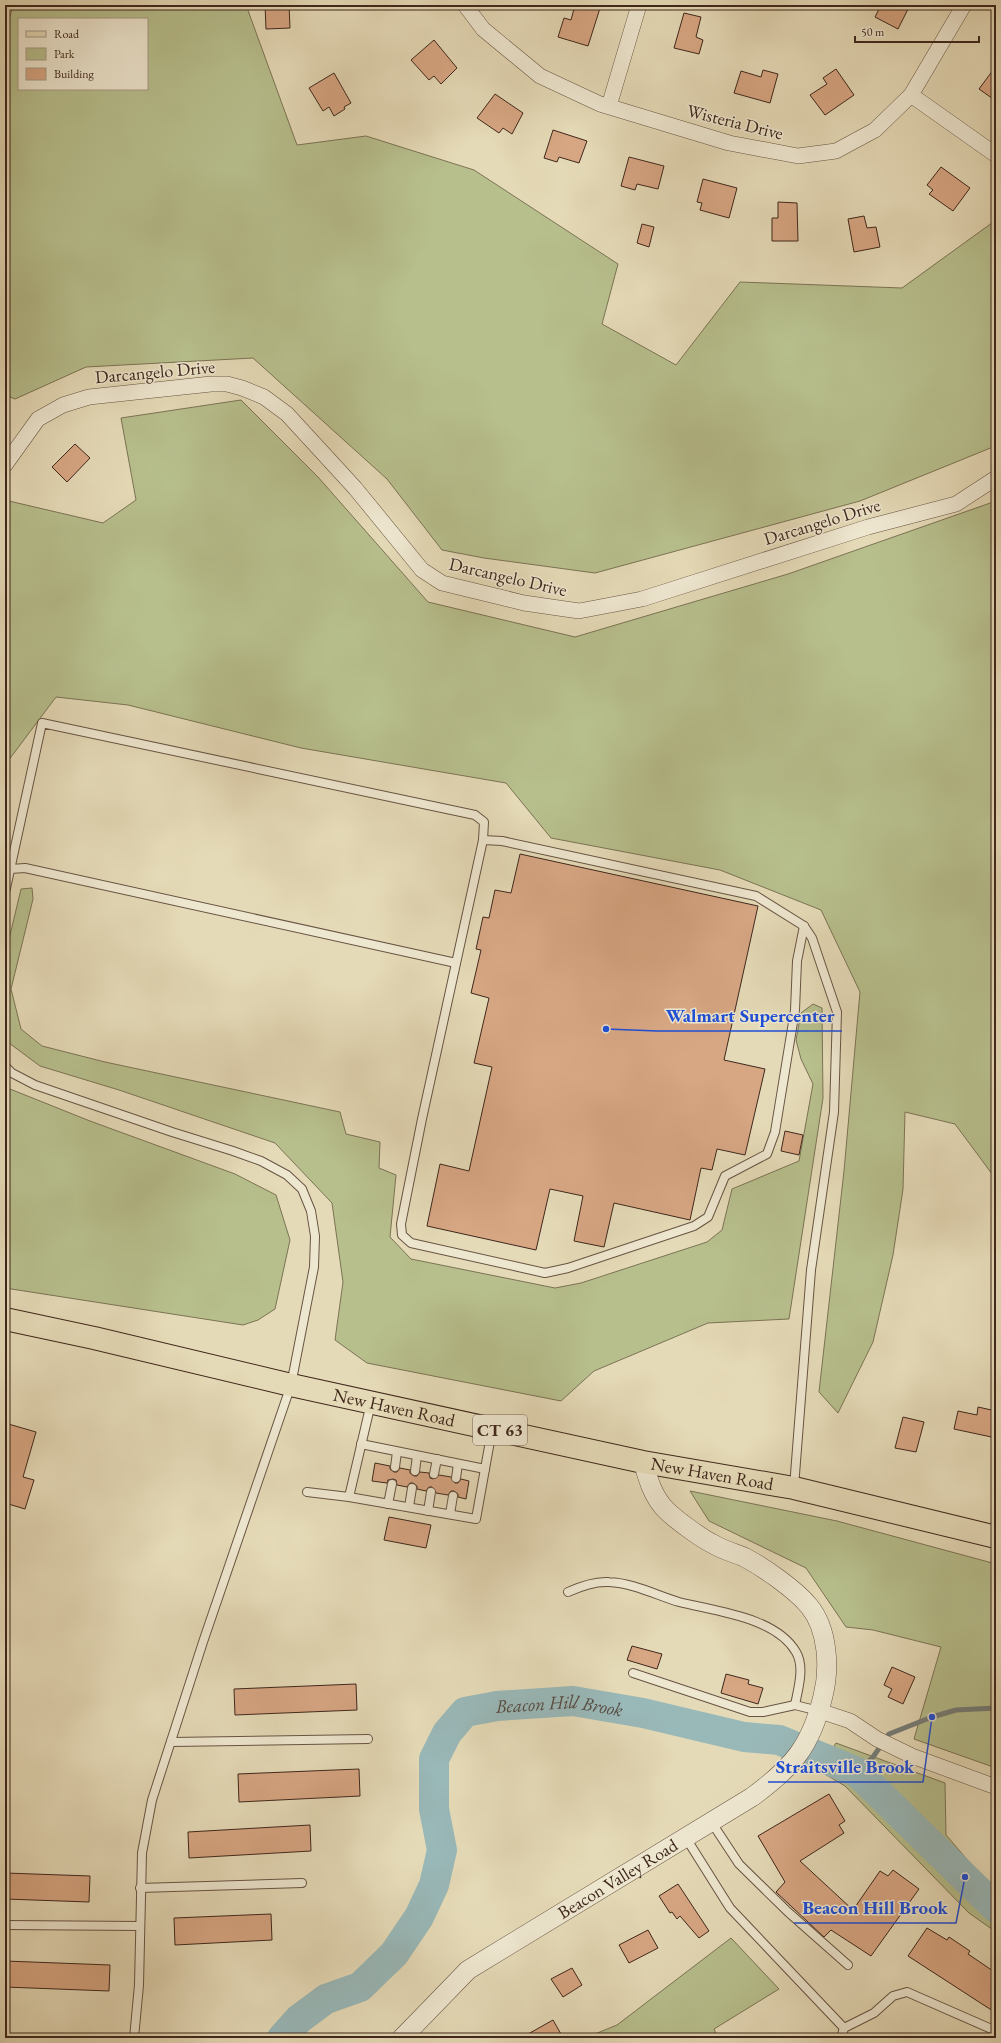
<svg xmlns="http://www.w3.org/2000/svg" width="1001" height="2043" font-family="'EB Garamond',serif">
<rect width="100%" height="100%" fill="#e5dab7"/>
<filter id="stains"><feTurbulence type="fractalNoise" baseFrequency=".005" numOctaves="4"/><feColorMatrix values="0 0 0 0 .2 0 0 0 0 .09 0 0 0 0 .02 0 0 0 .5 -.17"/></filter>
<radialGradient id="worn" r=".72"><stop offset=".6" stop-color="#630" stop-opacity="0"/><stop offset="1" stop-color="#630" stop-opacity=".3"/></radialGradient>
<g fill="#b7bf8d" stroke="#7b7354" fill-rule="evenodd">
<path d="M14,5H246L297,145L366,136L474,170L618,264L602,324L676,365L740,282L902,288L996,220V444L993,447L860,501L595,573L484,558L442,550L387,479L253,358L86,367L15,399L5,395V29ZM19,19H147V89H19Z"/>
<polygon points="241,400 318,477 428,602 575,637 788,574 996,501 996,1189 995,1178 955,1124 905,1112 903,1189 893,1255 873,1342 838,1413 819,1392 844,1171 860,992 821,910 720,870 551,838 506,783 301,748 128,705 56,697 5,765 5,505 9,501 103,523 136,500 121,418"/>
<polygon points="32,888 33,899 11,989 21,1029 42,1046 105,1062 340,1112 346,1134 380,1142 379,1168 396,1175 390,1237 411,1259 555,1288 581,1283 707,1242 722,1230 732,1189 799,1161 813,1084 801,1059 796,1040 801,1013 813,1004 822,1008 823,1098 789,1319 708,1323 594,1371 561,1401 367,1363 335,1340 343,1282 332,1203 275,1143 119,1090 40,1066 5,1040 5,956 21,889"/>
<polygon points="5,1087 90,1121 235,1174 276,1195 290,1240 275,1309 258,1320 243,1325 5,1288"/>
<polygon points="690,1491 837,1521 996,1564 996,1768 914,1739 941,1647 873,1630 846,1627 806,1568 709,1521"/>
<polygon points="836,1743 945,1783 946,1835 996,1893 996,1932 969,1913 845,1786 818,1770"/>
<polygon points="731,1938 779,1989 714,2029 718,2038 585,2038 617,2025"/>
</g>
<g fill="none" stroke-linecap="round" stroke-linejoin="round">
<polyline stroke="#757e7a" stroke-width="5" points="857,1772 873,1757 889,1734 932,1717 956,1710 996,1708"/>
<path stroke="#99b8b8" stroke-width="30" id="s1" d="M282,2038L299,2019L326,1999L360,1987L394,1954L419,1917L434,1885L442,1850L434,1809V1759L447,1733L465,1712L497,1706L573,1701L643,1713L744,1737L779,1740L857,1772L996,1908"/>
</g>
<g fill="#d7a683" stroke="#3f271c">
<polygon points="265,5 289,5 290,28 266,29"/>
<polygon points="575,5 601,5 588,46 558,37 564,18 571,20"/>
<polygon points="881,5 910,5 898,29 875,17"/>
<polygon points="684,13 701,17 696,37 703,40 699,54 674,48"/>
<polygon points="434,40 457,68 441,84 434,76 429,80 411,60"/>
<polygon points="996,66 996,101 979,89"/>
<polygon points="836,69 854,95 825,115 810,95 827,84 823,78"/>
<polygon points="763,70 778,74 770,103 734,93 741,71 761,77"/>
<polygon points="334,73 351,103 344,107 345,109 334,116 329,107 323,111 309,88"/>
<polygon points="495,94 523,113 512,134 503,128 499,133 477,118"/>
<polygon points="553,130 587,141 579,163 559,157 557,162 544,158"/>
<polygon points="629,157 664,166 658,189 637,184 635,190 621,186"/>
<polygon points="941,167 970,188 953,211 929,194 933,190 927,185"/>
<polygon points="703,179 737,188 729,218 700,210 702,203 697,202"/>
<polygon points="778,202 797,203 798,241 772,241 772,218 778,218"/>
<polygon points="864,216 867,228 876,227 880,247 854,252 848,219"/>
<polygon points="642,224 654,227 649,247 637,243"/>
<polygon points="75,444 90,458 67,482 52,467"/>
<polygon points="520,854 758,906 724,1060 765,1069 745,1155 717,1149 712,1170 701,1168 690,1220 614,1203 604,1247 574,1241 583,1196 550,1189 536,1250 427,1226 440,1164 469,1171 492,1067 474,1063 489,998 471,993 481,950 476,949 483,917 489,918 495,890 511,893"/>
<polygon points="785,1131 803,1135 799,1155 781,1151"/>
<polygon points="978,1407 996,1411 996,1438 954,1429 958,1411 977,1415"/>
<polygon points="903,1417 924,1422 916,1452 895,1448"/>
<polygon points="5,1423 36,1432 23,1477 34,1480 25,1509 5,1503"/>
<polygon points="375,1463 390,1466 390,1469 394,1472 397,1472 400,1468 410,1470 410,1473 414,1476 417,1476 420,1472 429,1473 430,1478 433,1479 439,1475 451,1477 455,1483 458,1483 461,1479 469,1481 466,1499 458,1497 458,1494 454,1491 451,1491 448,1495 436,1493 432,1487 429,1487 426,1491 417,1489 417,1486 413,1483 410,1483 407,1487 397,1485 396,1480 393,1479 388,1480 387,1483 372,1481"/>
<polygon points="389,1517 431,1525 426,1548 384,1540"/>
<polygon points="632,1646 662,1654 657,1669 627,1660"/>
<polygon points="892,1667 915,1677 903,1704 888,1697 892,1689 884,1685"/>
<polygon points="726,1674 749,1680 748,1684 763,1688 758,1704 721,1693"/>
<polygon points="356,1684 357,1710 235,1715 234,1689"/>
<polygon points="359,1769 360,1796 239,1802 238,1774"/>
<polygon points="829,1794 845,1821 839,1825 844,1833 800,1861 853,1910 880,1871 888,1876 893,1870 919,1889 871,1956 831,1930 824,1937 776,1892 785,1882 758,1836"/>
<polygon points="310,1825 311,1851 189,1858 188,1832"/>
<polygon points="5,1873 90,1876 89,1902 5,1899"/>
<polygon points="678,1884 709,1931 699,1938 680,1916 677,1919 672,1912 670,1913 659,1896"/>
<polygon points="271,1914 272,1940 175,1945 174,1918"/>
<polygon points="927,1928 947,1940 949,1937 970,1951 968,1954 996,1973 996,2013 908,1956"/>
<polygon points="648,1930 658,1948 629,1963 619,1945"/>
<polygon points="5,1961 110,1965 109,1991 5,1987"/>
<polygon points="572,1968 582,1985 563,1997 551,1979"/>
<polygon points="553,2020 561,2034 553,2038 521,2038"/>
</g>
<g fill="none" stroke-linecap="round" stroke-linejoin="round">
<defs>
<g id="service">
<polyline points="483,840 502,841 756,896 804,926 812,938 837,1012 834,1112 811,1270 794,1487"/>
<polyline points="10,869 25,868 456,963"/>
<polyline points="5,893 42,723 475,815 484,822 483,840 422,1119 401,1224 402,1235 411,1243 545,1273 568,1268 694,1226 708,1217 725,1176 767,1154 775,1132 795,1010 797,961 804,926"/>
<polyline points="5,1066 12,1073 35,1085 172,1132 233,1151 261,1161 287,1175 302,1189 311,1211 315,1236 314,1267 291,1385 203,1642 152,1800 142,1853 139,1985 134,2038"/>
<polyline points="371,1403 349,1497 476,1519 492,1430"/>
<polyline points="361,1444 485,1469"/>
<polyline points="395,1467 397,1452"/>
<polyline points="415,1471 417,1456"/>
<polyline points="434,1474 437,1459"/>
<polyline points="456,1478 458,1464"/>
<polyline points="307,1492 349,1497"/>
<polyline points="388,1504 392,1484"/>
<polyline points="409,1507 412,1488"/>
<polyline points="428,1511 431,1492"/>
<polyline points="450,1514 453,1496"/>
<path d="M568,1592C581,1586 595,1581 609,1582C633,1583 656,1595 679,1602C714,1611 776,1617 796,1652C805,1667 798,1689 795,1705"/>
<polyline points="633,1673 750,1712 763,1712 795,1705 819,1711"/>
<polyline points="171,1742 368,1739"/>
<polyline points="712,1823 739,1864 788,1912 848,1965"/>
<polyline points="686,1838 730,1908 844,2028 874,2013 893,1996 907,1992 996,2031"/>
<polyline points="140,1888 302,1883"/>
<polyline points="5,1925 140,1926"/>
<polyline points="841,2038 844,2028"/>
</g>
<g id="minor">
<polyline points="465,5 483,29 540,76 600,104 729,143 798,156 836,151 875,130 911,95 964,5"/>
<polyline points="911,95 996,155"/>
<polyline points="609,106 639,5"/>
<polyline points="5,465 38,419 63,405 89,397 211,384 227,384 242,388 264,397 287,414 355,488 422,570 442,583 524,603 579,611 642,599 868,527 956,504 996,478"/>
<polyline points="820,1711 850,1721 877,1739 912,1756 996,1787"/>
</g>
<g id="tertiary">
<path id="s2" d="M402,2038L468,1970L752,1797C793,1767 811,1746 823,1696C830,1668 828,1629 809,1606C795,1589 763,1567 744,1557C734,1553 723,1550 713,1544C702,1539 675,1519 666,1510C653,1497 648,1479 643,1462"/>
</g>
<g id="primary">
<path id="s3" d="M5,1319L94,1338L291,1385L643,1462L794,1488L996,1537"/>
</g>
</defs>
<use href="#service" stroke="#685443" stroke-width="10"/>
<use href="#minor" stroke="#685443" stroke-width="16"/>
<use href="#tertiary" stroke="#685443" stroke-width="20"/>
<use href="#primary" stroke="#3f271c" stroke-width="24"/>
<use href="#service" stroke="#eee7d0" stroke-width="8"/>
<use href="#minor" stroke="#eee7d0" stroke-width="15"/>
<use href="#tertiary" stroke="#eee7d0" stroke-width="19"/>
<use href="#primary" stroke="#e5dab7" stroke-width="22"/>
</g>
<g text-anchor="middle" stroke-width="3" stroke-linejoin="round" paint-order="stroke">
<rect fill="#eee7d0" stroke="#746152" stroke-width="1" x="473" y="1415" width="54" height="30" rx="3"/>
<g font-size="17" font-weight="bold" fill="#3f271c">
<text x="500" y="1436">CT 63</text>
</g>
<g font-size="18" fill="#3f271c" stroke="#eee7d0">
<text transform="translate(735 122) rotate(14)" y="6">Wisteria Drive</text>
<text transform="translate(155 372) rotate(-5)" y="6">Darcangelo Drive</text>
<text transform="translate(822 522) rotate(-17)" y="6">Darcangelo Drive</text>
<text transform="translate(508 577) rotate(13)" y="6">Darcangelo Drive</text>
<text dy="6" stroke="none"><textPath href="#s3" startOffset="399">New Haven Road</textPath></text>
<text dy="6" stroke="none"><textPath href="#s3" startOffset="724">New Haven Road</textPath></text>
<text dy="6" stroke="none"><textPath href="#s2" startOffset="270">Beacon Valley Road</textPath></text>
</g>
<g font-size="19" font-style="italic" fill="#564b43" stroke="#eee7d0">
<text dy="7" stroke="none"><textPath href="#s1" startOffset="502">Beacon Hill Brook</textPath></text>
</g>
</g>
<path fill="none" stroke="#1d4ed8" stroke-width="1.5" d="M606 1029L657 1031H842M932 1717L923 1782H768M965 1877L956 1923H794"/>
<g fill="#1d4ed8" stroke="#eee7d0" stroke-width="1.5">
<circle cx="606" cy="1029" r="4"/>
<circle cx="932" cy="1717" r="4"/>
<circle cx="965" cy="1877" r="4"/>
</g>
<g font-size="19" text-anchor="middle" font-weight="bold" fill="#1d4ed8" stroke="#eee7d0" stroke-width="3" stroke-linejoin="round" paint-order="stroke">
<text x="750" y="1022">Walmart Supercenter</text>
<text x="845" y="1773">Straitsville Brook</text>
<text x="875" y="1914">Beacon Hill Brook</text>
</g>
<rect width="1001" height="2043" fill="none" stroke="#e5dab7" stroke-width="20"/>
<rect x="6" y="6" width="989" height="2031" fill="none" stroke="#3f271c" stroke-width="2"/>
<rect x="10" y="10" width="981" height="2023" fill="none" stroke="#3f271c"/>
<rect x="18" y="18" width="130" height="72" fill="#eee7d0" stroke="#a89a88"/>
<rect x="26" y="31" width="20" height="6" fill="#e5dab7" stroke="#a89a88"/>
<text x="54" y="38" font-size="12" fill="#3f271c">Road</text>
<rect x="26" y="48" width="20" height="12" fill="#b7bf8d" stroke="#a89a88"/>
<text x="54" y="58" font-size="12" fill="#3f271c">Park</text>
<rect x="26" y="68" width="20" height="12" fill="#d7a683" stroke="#a89a88"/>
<text x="54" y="78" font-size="12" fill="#3f271c">Building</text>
<path d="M855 36v6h124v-6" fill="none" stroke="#3f271c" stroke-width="2"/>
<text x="861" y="36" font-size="12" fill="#3f271c" stroke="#eee7d0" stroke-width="3" paint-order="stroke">50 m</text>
<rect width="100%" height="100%" filter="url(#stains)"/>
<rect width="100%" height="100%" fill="url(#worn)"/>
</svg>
